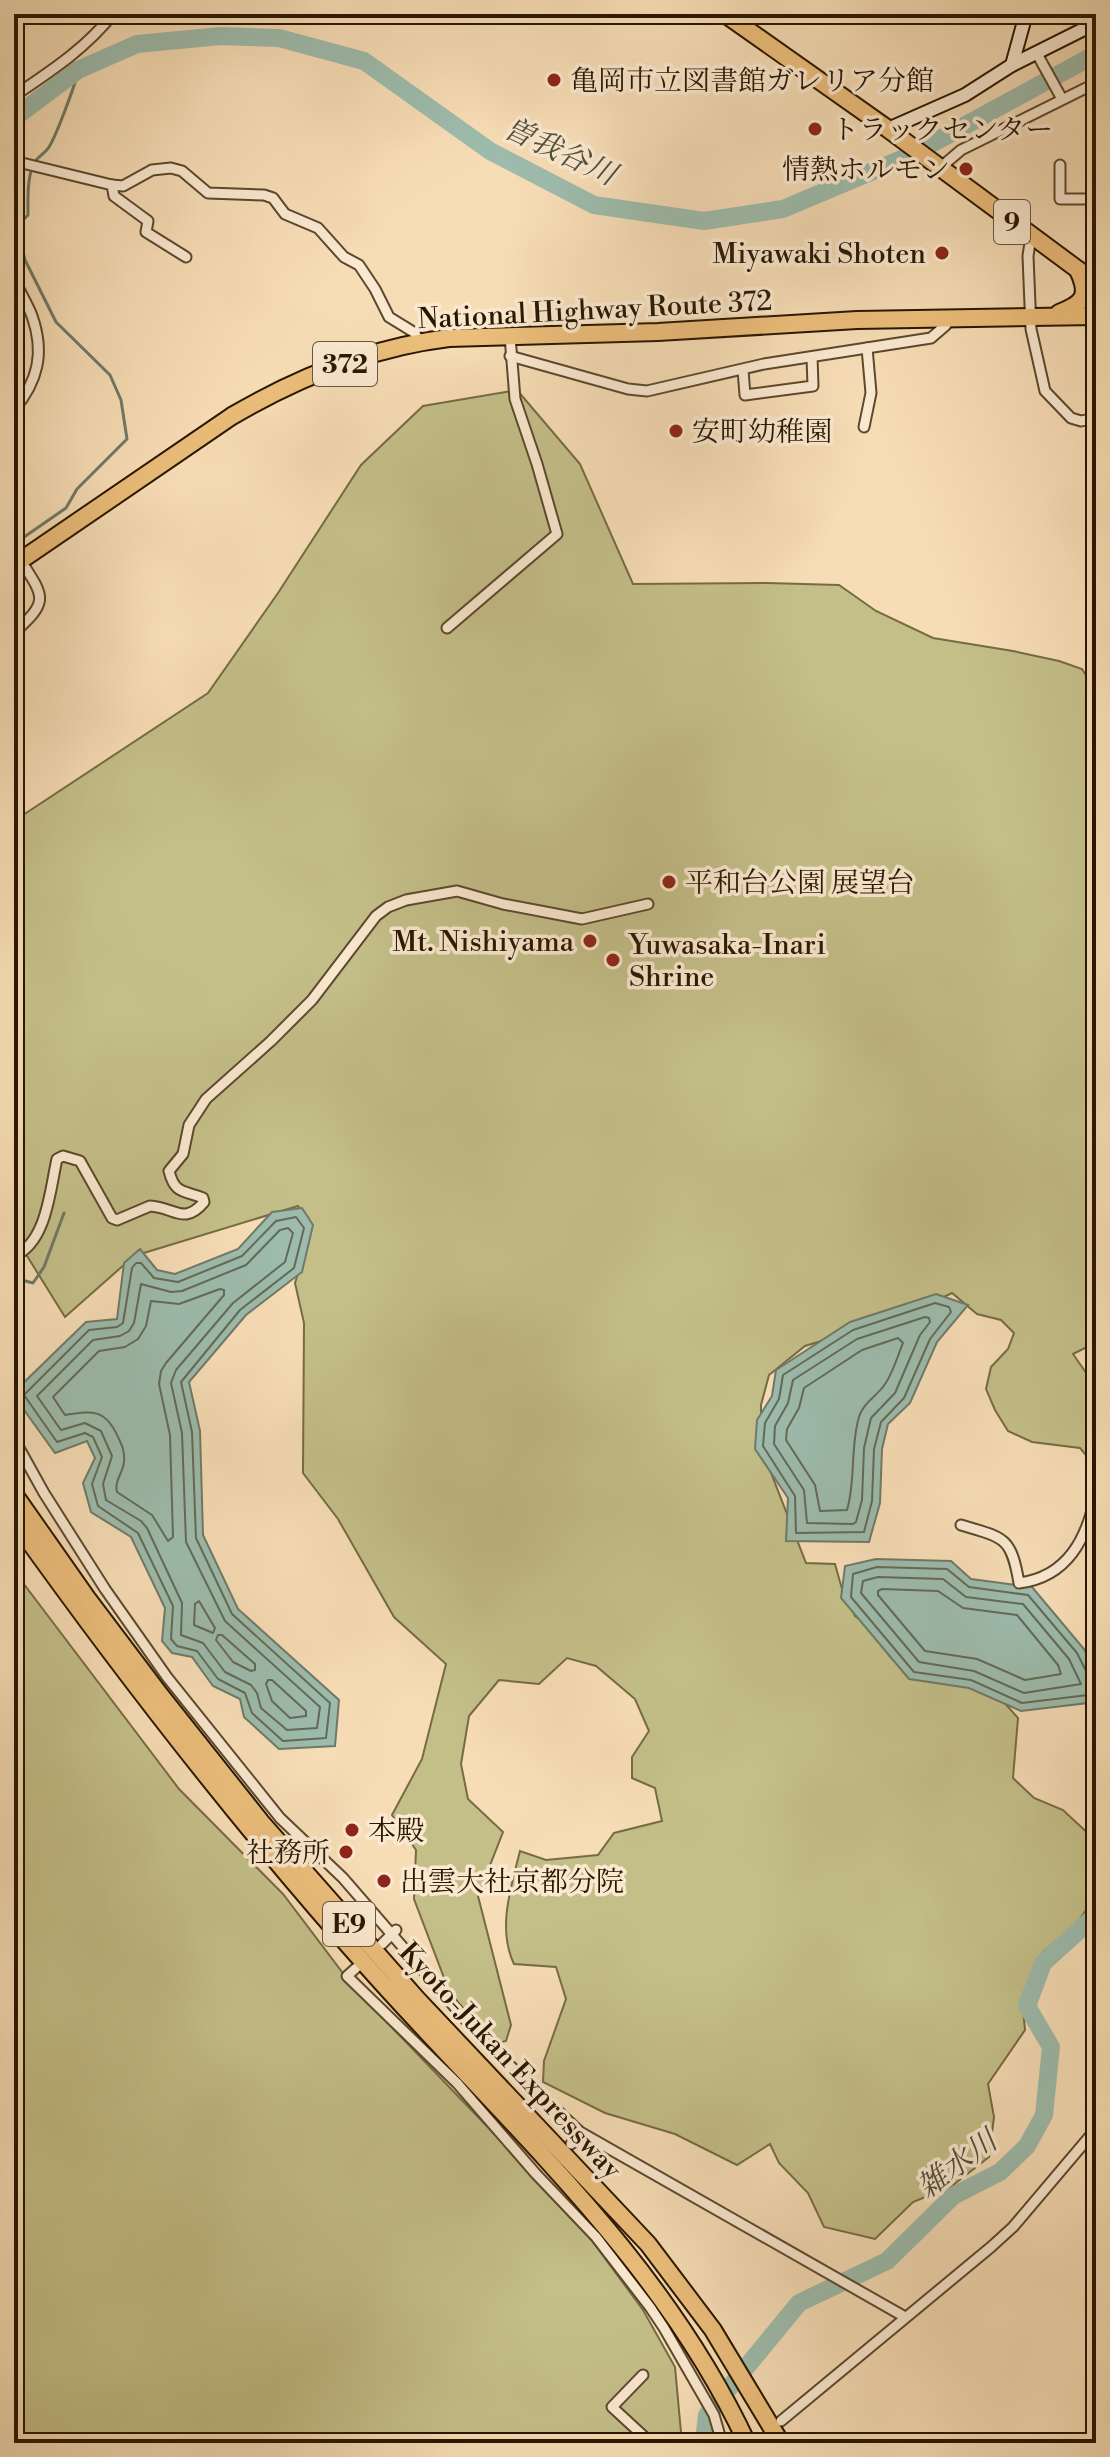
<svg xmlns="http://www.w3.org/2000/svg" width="1110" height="2457" font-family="'Libre Bodoni','Noto Serif JP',serif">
<rect width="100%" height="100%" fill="#f7ddb6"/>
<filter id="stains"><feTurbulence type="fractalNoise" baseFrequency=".0025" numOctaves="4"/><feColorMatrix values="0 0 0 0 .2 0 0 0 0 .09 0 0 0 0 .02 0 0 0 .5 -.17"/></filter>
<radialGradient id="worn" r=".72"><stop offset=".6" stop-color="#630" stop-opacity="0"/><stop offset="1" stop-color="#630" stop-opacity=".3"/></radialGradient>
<g fill="#c4bf89" stroke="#766b44" stroke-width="2">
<path d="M517,390L580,464L633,584L767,583L839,585L876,611L933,638L1013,651L1059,661L1082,669L1096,691V1314L1091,1345L1073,1354L1096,1387V1454L1090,1460L1080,1448L1032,1442L1008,1431L995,1410L986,1389L991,1367L1008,1349L1014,1333L1001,1320L977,1314L952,1293L907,1315L805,1346L769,1375L761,1405V1447L806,1563L835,1564L842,1589L855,1616L875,1630L890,1657L1002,1700L1018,1718L1013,1778L1034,1798L1063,1810L1093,1838L1090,1904L1076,1925L1043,1952L1022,1997L1025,2030L988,2084L994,2117L989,2157L952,2186L913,2202L875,2239L824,2227L808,2193L779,2163L770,2144L737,2165L675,2134L605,2113L543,2082L544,2061L566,1999L556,1967L514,1964C497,1929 511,1887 520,1851L546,1860L598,1855L614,1833L662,1821L655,1788L632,1778V1757L649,1731L635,1699L596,1666L567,1658L539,1684L499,1680L469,1716L461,1764L468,1799L503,1832L478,1896L511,2025L506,2041L495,2044L454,2004L414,1899L416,1850L392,1815L422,1759L446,1664L394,1617L338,1519L303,1473L304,1323L295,1283L311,1231L298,1206L134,1256L65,1317L14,1235V821L208,693L278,593L361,465L423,406Z"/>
<polygon points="14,1571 179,1789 283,1894 355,1989 576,2219 643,2310 675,2367 682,2443 14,2443"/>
</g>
<g fill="#9dbcad" stroke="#6f7a68" stroke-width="2">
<polygon points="302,1208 313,1225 302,1272 246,1315 189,1382 200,1431 203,1535 238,1609 339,1700 335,1746 279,1749 244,1717 240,1699 213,1686 192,1657 172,1653 162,1641 165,1608 131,1537 91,1512 83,1483 95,1458 87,1441 55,1453 14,1396 14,1392 86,1322 117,1319 124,1263 140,1249 157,1270 175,1274 238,1249 272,1212"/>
<polygon points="936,1294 968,1305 937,1342 910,1403 888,1424 882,1449 880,1503 869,1542 786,1541 788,1498 755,1449 757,1420 772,1396 776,1370 850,1322"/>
<polygon points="876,1559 951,1561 971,1579 1032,1587 1084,1649 1096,1673 1096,1702 1021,1711 969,1688 909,1679 841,1598 845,1566"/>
</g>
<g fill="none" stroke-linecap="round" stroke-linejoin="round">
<g stroke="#636a56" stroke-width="2">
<polygon points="296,1217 304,1228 294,1268 240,1310 181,1382 192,1432 196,1538 232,1614 330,1703 326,1738 283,1741 252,1713 245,1693 218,1679 197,1651 177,1646 171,1639 173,1606 138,1533 98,1506 92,1484 102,1457 93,1437 85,1433 57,1442 24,1395 89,1330 117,1327 123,1323 132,1268 136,1263 141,1263 154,1278 178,1282 242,1256 276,1221"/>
<polygon points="288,1228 293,1233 285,1262 233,1303 176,1370 171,1383 182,1433 186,1542 225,1621 320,1707 317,1728 287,1730 261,1708 257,1693 251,1685 225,1672 203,1643 181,1635 182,1603 147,1528 141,1521 106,1500 103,1484 112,1456 101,1431 85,1423 61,1430 37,1396 93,1340 120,1336 129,1331 134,1323 141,1284 171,1292 182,1291 246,1265 280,1230"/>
<path d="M220,1289L224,1290V1295L166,1363L161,1371L159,1384L170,1435L173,1537L168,1541L152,1515L117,1492C114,1481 123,1473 124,1462C125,1452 122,1445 118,1437C105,1408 92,1411 65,1415L53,1397L99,1351L125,1347L138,1339L146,1326L151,1301L179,1304Z"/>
<polygon points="935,1303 949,1307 951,1312 930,1339 904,1398 881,1422 874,1449 872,1501 864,1532 796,1533 795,1496 763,1446 765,1423 779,1399 783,1375 853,1330"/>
<polygon points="925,1317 929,1318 930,1322 920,1335 895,1393 871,1418 864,1448 862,1500 856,1522 853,1524 807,1523 804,1490 774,1444 775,1426 788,1403 793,1380 857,1339"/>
<path d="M898,1338L903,1343C897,1357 892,1377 882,1388C874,1398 863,1404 859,1417C850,1447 856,1480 847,1510L820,1511L815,1485L786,1440L787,1429L799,1408L804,1388L862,1350Z"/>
<polygon points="878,1577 943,1579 966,1597 1023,1604 1069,1659 1081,1684 1024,1693 974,1671 919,1662 861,1593 863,1581"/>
<polygon points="882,1589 938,1591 963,1608 1017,1615 1058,1665 1061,1674 1025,1680 977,1659 925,1651 878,1595 878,1591"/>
<polygon points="199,1601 215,1628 213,1633 194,1625 195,1604"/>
<polygon points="218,1635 222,1635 255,1664 255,1670 251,1671 233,1662 216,1640"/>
<polyline points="1096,1674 1086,1671 1077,1653 1028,1595 969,1587 947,1569 877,1567 853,1574 851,1597 914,1672 971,1680 1022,1703 1096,1694"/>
<polygon points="268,1680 272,1680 306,1711 306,1716 290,1718 272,1701 266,1684"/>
</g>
<g stroke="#6f7a68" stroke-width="3">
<path d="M14,544L66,508L77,489L127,439L121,400L110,375L56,322L25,260L21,243L22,221L28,215C28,200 27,180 33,165C36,157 45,154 49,147C56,136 77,81 78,70"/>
<polyline points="14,1278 33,1283 44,1267 64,1213"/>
</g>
<g stroke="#9dbcad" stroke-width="18">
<polyline points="14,118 78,70 137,44 221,36 279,38 364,61 490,151 594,205 704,221 783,209 911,155 1096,54"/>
<polyline points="708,2443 705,2432 707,2415 799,2303 887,2261 953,2196 1000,2172 1027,2146 1044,2115 1051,2047 1027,2006 1043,1963 1096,1915"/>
</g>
<polyline stroke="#ceb592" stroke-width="9" stroke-dasharray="9 4.5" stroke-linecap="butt" points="758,2443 776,2426"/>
<defs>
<g id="street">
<polyline points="814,14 818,14"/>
<polyline points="1036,52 1062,99"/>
<path d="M14,96C51,71 85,49 113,14"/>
<polyline points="14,161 112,185 114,196 148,221 146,232 186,257"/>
<polyline points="1060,165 1060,199 1096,199"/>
<polyline points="940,168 961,150 1096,83"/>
<polyline points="112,185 123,186 152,170 171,168 182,171 208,193 264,195 273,198 285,214 318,228 344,257 359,265 375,289 389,317 415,333 419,342"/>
<polyline points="1031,236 1028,256 1031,329 1045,391 1071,418 1081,421 1096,418"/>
<path d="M14,276C18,291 27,302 32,316C45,353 38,381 14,410"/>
<polyline points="510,356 628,389 647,391 764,364 931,338 946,325 946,318"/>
<polyline points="743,370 745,395 813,386 812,357"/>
<polyline points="864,427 871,393 867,348"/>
<polyline points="447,628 557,534 537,464 515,399 510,336"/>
<path d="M14,633C49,601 45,598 21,561"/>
<path d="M14,1256C47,1243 50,1189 57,1159L63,1156L80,1161L112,1218L117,1220L150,1206C174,1207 184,1226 204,1202L203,1198C184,1190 175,1195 169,1171L183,1154L189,1125L206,1099L271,1041L312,1000L376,916L388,907L406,900L457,891L503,904L582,919L648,904"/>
<polyline points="14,1439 44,1493 105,1589 167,1677 280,1818 343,1878 485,2042 580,2132 905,2317"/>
<path d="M961,1525C1004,1538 1011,1536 1019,1583C1068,1577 1087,1538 1096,1494"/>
<polyline points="382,1944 396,1930"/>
<polyline points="356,1968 347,1976 457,2083 536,2174 596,2237 650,2307 664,2328 714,2415 722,2443"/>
<polyline points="571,2144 580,2132"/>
<polyline points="643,2375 612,2407 651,2443"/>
<polyline points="781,2421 991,2247 1013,2227 1096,2129"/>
</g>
<g id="secondary">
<polyline points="1012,65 1026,14"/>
<polyline points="888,129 965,95 1012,65 1096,23"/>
</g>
<g id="highway">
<polyline points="725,14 888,129 1096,283"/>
<path d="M1059,313C1084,303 1090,296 1078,270"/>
<path d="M14,565L232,416C297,378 373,347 449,338L658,332L857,320L1096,316"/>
<polyline points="14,1494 87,1598 161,1696 261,1822 417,1999 648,2244 713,2330 781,2443"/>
<path d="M14,1520C126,1677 244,1829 373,1973C507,2123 661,2258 747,2443"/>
</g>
</defs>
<use href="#street" stroke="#5c482e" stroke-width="13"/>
<use href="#secondary" stroke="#291700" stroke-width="16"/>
<use href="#highway" stroke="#291700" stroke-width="20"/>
<use href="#street" stroke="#fae9d0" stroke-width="9"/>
<use href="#secondary" stroke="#fae9d0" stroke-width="12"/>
<use href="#highway" stroke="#ecbe7b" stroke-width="16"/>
</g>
<g fill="#8f2418" stroke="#fae9d0" stroke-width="3">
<circle cx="554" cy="80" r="8"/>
<circle cx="815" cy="129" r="8"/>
<circle cx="966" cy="169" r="8"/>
<circle cx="942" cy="253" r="8"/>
<circle cx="676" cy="431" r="8"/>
<circle cx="669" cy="882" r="8"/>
<circle cx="590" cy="941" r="8"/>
<circle cx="613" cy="960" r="8"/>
<circle cx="352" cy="1830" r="8"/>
<circle cx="346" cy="1852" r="8"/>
<circle cx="384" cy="1881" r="8"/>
</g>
<g text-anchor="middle" stroke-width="7" stroke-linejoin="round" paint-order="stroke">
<g fill="#fae9d0" stroke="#68563e" stroke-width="2">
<rect x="994" y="200" width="36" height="44" rx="6"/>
<rect x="313" y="342" width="64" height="44" rx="6"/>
<rect x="323" y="1902" width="52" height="44" rx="6"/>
</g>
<g font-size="26" font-weight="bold" fill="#291700">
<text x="1012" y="231">9</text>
<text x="345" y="373">372</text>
<text x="349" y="1933">E9</text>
</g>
<g font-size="28" fill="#291700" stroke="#fae9d0" text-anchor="start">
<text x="570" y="90">亀岡市立図書館ガレリア分館</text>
<text x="831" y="139">トラックセンター</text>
<text x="950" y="179" text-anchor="end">情熱ホルモン</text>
<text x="926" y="263" text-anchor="end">Miyawaki Shoten</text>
<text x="692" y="441">安町幼稚園</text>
<text x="685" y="892">平和台公園 展望台</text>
<text x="574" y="951" text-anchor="end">Mt. Nishiyama</text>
<text x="629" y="954">Yuwasaka-Inari<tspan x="629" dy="32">Shrine</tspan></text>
<text x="368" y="1840">本殿</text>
<text x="330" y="1862" text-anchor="end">社務所</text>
<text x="400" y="1891">出雲大社京都分院</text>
</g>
<g font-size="28" fill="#291700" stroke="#fae9d0">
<text transform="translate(595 309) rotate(-3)" y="10">National Highway Route 372</text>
<text transform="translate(511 2060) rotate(47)" y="10">Kyoto-Jukan Expressway</text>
</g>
<g font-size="30" font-style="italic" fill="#52513d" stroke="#fae9d0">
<text transform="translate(560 151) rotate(25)" y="10">曽我谷川</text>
<text transform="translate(957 2164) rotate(-37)" y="10">雑水川</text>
</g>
</g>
<rect width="1110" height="2457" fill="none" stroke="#f7ddb6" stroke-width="48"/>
<rect x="16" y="16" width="1078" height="2425" fill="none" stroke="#291700" stroke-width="4"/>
<rect x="24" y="24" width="1062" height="2409" fill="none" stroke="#291700" stroke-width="2"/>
<rect width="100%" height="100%" filter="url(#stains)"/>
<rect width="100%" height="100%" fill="url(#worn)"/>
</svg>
